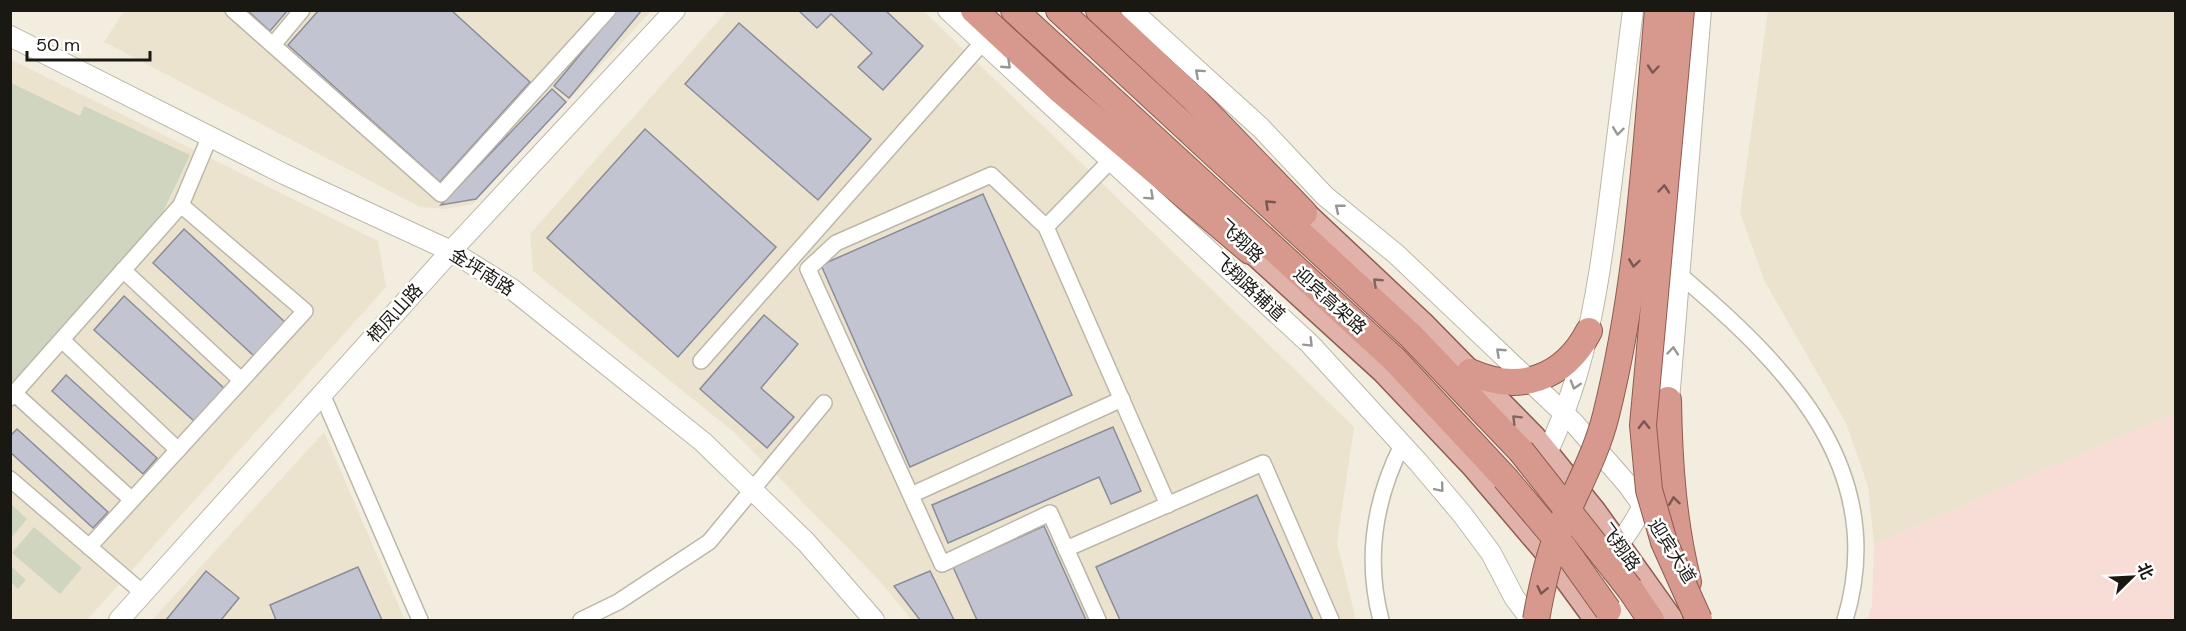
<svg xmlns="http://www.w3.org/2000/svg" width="2186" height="631" font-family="'DM Sans','Noto Sans SC',sans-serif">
<rect width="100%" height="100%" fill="#f3eddf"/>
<g fill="#ebe3ce">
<polygon points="124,11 651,11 473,204 446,209 420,207 104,42"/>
<polygon points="727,11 924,11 1354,427 1337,543 1356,620 912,620 878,579 734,432 533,271 530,234"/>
<polygon points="1768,11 2175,11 2175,413 1874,544 1868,486 1846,423 1764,280 1740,212"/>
<polygon points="10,59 378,241 386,287 87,620 11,620"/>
<polygon points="324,432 405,620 152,620"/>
</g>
<polygon fill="#f7ddd6" points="2175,413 2175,620 1867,620 1872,605 1874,544"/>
<g fill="#d0d5bf">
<polygon points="11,83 80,116 84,106 190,155 162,214 11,384"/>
<polygon points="11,504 27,519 11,538"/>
<polygon points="34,527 82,568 60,594 12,553"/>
<polygon points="11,566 26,580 18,589 11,582"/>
</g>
<g fill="#c2c4d1" stroke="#8b8c99" stroke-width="1.5">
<polygon points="247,10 288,10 270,31"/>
<polygon points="319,10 451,10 530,82 440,182 288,45"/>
<polygon points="617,10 642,10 569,98 554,86"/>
<polygon points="798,10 885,10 923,46 883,90 858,67 872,53 831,14 817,28"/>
<polygon points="739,23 871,139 818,200 685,84"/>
<polygon points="552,89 566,102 476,199 441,205"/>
<polygon points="645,129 776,247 678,357 547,238"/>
<polygon points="983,194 1072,395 910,467 821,265"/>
<polygon points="184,229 285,322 254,356 153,263"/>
<polygon points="124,296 225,389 195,422 94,330"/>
<polygon points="764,315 798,344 761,388 794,417 767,448 700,389"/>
<polygon points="66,375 157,458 143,474 52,391"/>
<polygon points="1113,427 1141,491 1111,504 1099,477 948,543 932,505"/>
<polygon points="17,429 108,512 93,528 10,452 10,436"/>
<polygon points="1257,495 1313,620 1120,620 1096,567"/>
<polygon points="1044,526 1086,620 977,620 953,567"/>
<polygon points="358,567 382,620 276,620 270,605"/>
<polygon points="206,571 239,598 221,620 166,620"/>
<polygon points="930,571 954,620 920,620 894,586"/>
</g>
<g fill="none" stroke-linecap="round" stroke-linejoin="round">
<defs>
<g id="minor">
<polyline points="233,10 441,194 608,10"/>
<polyline points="273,45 302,10"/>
<polyline points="1046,227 1111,160"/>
<polyline points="123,270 241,380"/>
<path d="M1680,275C1785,364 1891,469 1845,620"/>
<polyline points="62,340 178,450"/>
<polyline points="701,361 983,42"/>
<polyline points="14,393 132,500"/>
<polyline points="322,394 420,620"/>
<polyline points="10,398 181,205 210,136"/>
<polyline points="10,479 143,593"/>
<polyline points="911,495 1122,399"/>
<polyline points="89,547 305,311 181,205"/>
<polyline points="1066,549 1263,463 1331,620"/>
<polyline points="581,620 618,602 709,542 824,403"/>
<polyline points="1098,620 1050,513 942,564 808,269 836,243 991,175 1046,227 1168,505"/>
<path d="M1381,620C1365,559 1374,501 1402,445"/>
</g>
<g id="tertiary">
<polyline points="948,10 1310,344 1418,462 1462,514 1491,553 1514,597 1531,620"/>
<polyline points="1131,10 1261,128 1325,196 1396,254 1574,423 1628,485 1653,520"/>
<polyline points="10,36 284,174 451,251 512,289 703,442 806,542 874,620"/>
<polyline points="1668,413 1701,10"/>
<path d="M1517,508C1582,404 1596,307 1611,187C1618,128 1626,69 1633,10"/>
<path d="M1577,588C1608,562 1631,532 1648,496"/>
<polyline points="119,620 451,251 675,10"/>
</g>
<g id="primary">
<polyline points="1289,199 1421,323 1534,438 1594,512 1671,620"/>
<polyline points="1236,236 1384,371 1474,466 1548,553 1597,620"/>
</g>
<g id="trunk">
<polyline points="974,10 1059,89 1250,251"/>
<polyline points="1014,10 1394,359 1505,478"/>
<polyline points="1059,10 1411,336 1521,451"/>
<polyline points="1099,10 1194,99 1304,213"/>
<path d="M1470,372C1519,394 1564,379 1589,331"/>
<path d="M1668,400C1669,462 1673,523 1688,582"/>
<polyline points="1630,589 1651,620"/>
</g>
</defs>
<use href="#minor" stroke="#bcb7a9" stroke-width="18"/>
<use href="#tertiary" stroke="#bcb7a9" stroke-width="22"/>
<use href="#primary" stroke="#8e5b51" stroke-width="27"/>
<use href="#trunk" stroke="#8e5b51" stroke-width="28"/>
<use href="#minor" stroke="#fff" stroke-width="15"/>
<use href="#tertiary" stroke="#fff" stroke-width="20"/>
<use href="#primary" stroke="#e1b2aa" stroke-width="24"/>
<use href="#trunk" stroke="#d7988e" stroke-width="26"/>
<defs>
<g id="trunk-bridge">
<polyline points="1681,10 1643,425 1649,490 1664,542 1699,620"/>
<polyline points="1521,451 1630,589"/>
<polyline points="1505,478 1564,548 1608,610"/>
<path d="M1536,620C1541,591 1547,561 1558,533C1574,493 1596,456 1606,415C1639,283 1646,146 1658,10"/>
</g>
</defs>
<use href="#trunk-bridge" stroke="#8e5b51" stroke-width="28" stroke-linecap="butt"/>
<use href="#trunk-bridge" stroke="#d7988e" stroke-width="26"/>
</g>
<defs><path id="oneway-chevron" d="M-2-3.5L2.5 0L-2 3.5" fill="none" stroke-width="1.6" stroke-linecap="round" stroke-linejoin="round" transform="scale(1.5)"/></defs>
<g stroke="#989795">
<use href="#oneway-chevron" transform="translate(1007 65) rotate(43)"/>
<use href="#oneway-chevron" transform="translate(1199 73) rotate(-138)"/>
<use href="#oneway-chevron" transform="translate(1618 131) rotate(97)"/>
<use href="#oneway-chevron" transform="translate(1150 196) rotate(42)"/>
<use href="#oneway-chevron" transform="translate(1339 208) rotate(-141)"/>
<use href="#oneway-chevron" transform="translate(1309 343) rotate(45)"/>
<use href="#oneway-chevron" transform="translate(1673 351) rotate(-85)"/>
<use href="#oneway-chevron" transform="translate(1500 352) rotate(-137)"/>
<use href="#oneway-chevron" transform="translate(1575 385) rotate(107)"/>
<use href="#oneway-chevron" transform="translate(1440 488) rotate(50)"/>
</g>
<g stroke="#785850">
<use href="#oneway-chevron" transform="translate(1653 69) rotate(95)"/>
<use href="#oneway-chevron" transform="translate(1664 189) rotate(-85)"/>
<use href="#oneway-chevron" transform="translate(1269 204) rotate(-137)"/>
<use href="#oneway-chevron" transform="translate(1634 263) rotate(98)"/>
<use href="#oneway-chevron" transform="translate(1644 425) rotate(-91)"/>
<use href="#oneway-chevron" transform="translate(1674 501) rotate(-97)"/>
<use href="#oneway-chevron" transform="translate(1542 590) rotate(102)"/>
</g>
<g stroke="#7e655e">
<use href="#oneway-chevron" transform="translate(1377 282) rotate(-137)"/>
<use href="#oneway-chevron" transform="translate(1516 419) rotate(-135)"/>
</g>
<g text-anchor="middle" stroke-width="5" stroke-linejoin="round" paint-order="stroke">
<g font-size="18" fill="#1a1813" stroke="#fff">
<text transform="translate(1241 241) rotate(43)" y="6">飞翔路</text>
<text transform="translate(482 272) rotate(32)" y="6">金坪南路</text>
<text transform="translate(1249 287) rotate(43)" y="6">飞翔路辅道</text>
<text transform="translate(1330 301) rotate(42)" y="6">迎宾高架路</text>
<text transform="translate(395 313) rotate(-48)" y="6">栖凤山路</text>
<text transform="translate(1620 547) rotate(54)" y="6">飞翔路</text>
<text transform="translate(1672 551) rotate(58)" y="6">迎宾大道</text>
</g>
</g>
<rect width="2186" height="631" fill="none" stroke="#1a1813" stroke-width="24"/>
<g transform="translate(2132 577) rotate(66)" stroke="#ffffff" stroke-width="4.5" paint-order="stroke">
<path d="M0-4.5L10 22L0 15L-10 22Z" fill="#1a1813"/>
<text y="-9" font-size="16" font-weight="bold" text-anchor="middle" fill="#1a1813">北</text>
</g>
<path d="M27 51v9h123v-9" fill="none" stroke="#1a1813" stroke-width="3"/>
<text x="36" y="51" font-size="18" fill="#1a1813" stroke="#ffffff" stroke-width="4.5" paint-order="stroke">50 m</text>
</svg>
